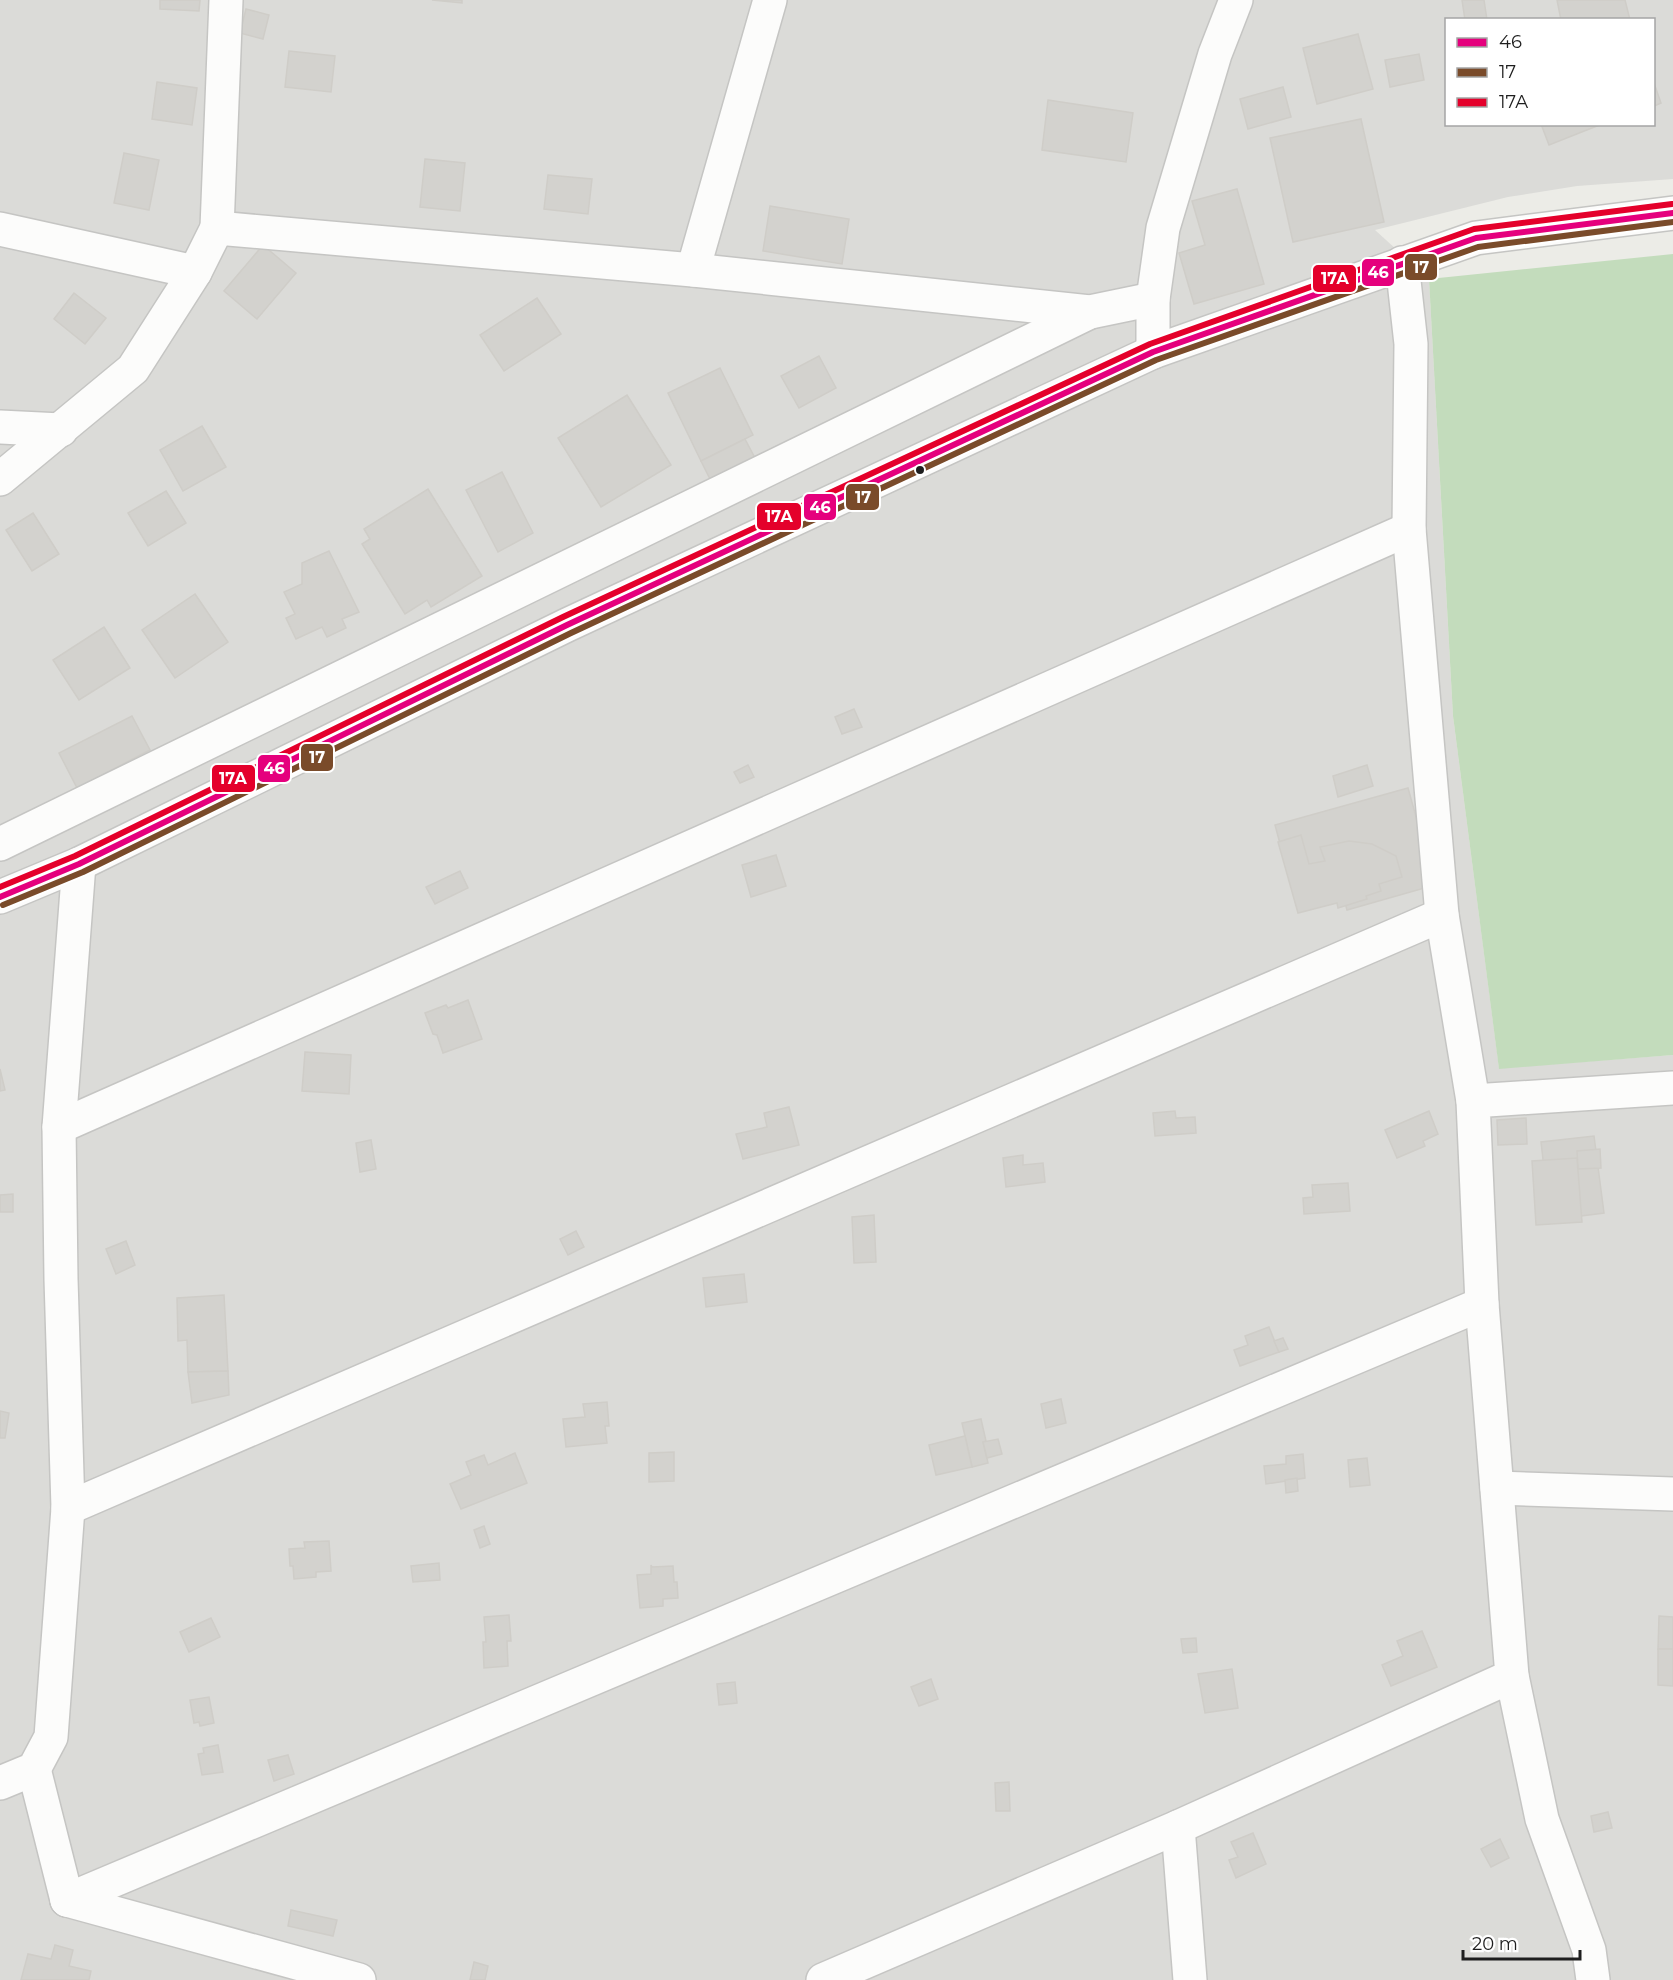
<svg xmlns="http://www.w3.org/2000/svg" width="1673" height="1980" font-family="Montserrat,sans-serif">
<rect width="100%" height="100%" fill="#ecece7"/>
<path fill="#dbdbd8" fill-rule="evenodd" d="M0,0H1673V179L1577,186L1508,197L1375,230L1429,279L1453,716L1499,1068L1673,1055V1980H0ZM1446,20H1654V124H1446Z"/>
<polygon fill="#c3dcbc" points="1673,254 1673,1055 1499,1069 1453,716 1429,279"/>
<g fill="#d3d2ce" stroke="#cfcdc8" stroke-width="1.5">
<polygon points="160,0 200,0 199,11 160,9"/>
<polygon points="432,0 462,0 462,3"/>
<polygon points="1462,0 1484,0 1487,20 1465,20"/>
<polygon points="1557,0 1625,0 1630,20 1561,20"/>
<polygon points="246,9 269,15 263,39 240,33"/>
<polygon points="1358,34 1373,89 1317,104 1303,48"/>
<polygon points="289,51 335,56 331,92 285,87"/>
<polygon points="1419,54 1424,80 1390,87 1385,60"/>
<polygon points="157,82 197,88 192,125 152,119"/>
<polygon points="1654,83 1661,103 1654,106"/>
<polygon points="1283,87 1291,117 1248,129 1240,99"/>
<polygon points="1048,100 1133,113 1126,162 1042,150"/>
<polygon points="1361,119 1384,222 1293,242 1270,138"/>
<polygon points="1541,124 1602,124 1549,145"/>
<polygon points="124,153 159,160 149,210 114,203"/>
<polygon points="425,159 465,163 460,211 420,207"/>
<polygon points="548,175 592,179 588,214 544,209"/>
<polygon points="1237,189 1264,284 1194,304 1179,253 1205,245 1192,201"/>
<polygon points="770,206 849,219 842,264 763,251"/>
<polygon points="263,245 296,273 257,319 224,291"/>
<polygon points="74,293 106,318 85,344 54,319"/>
<polygon points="537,298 561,334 504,371 480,335"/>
<polygon points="819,356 836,388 799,408 781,376"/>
<polygon points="720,368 753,435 701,461 668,393"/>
<polygon points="627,395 671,465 601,507 558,438"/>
<polygon points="202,426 226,467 183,491 160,450"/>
<polygon points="745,439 756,460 711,481 701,461"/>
<polygon points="502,472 533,533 498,552 466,490"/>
<polygon points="428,489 482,576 431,607 427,600 405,614 362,544 370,539 364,529"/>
<polygon points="166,491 186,523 148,546 128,513"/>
<polygon points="33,513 59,554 32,571 6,530"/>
<polygon points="329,551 359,612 342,619 346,628 327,637 322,627 296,639 286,618 295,614 284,592 302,584 302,563"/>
<polygon points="195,594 228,642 175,678 142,630"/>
<polygon points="104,627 130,668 79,700 53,660"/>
<polygon points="854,709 862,727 842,734 835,717"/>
<polygon points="132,716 150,750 77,788 59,753"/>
<polygon points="748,765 754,777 740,783 734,772"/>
<polygon points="1367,765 1373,786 1338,797 1333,776"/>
<polygon points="1408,788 1435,885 1347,910 1344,899 1298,911 1275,825"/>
<polygon points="1301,835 1309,864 1325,861 1320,847 1349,841 1372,844 1396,856 1402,877 1379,884 1381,891 1366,896 1367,899 1338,908 1337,903 1298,913 1278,842"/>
<polygon points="776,855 786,886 751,897 742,865"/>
<polygon points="460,871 468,888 435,904 426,887"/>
<polygon points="468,1000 482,1039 443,1053 437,1035 433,1034 425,1013 446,1005 448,1008"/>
<polygon points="305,1052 351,1055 349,1094 302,1091"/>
<polygon points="0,1069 5,1090 0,1091"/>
<polygon points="789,1107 799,1145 743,1159 736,1134 767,1127 764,1113"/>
<polygon points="1175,1111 1176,1118 1195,1117 1196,1133 1155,1136 1153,1113"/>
<polygon points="1429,1111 1438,1134 1423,1141 1425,1146 1397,1158 1385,1130"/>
<polygon points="1526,1118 1527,1144 1498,1145 1497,1120"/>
<polygon points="1594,1136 1604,1213 1550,1220 1541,1142"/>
<polygon points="371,1140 376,1169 360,1172 356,1143"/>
<polygon points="1600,1149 1601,1168 1578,1169 1577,1151"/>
<polygon points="1023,1155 1023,1165 1043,1163 1045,1182 1006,1187 1003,1158"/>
<polygon points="1577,1158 1582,1222 1536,1225 1532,1161"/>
<polygon points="1348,1183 1350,1211 1304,1214 1303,1198 1313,1197 1312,1185"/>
<polygon points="13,1194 13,1212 0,1212 0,1195"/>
<polygon points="874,1215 876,1262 854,1263 852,1217"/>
<polygon points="576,1231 584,1247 568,1255 560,1239"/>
<polygon points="126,1241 135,1265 116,1274 106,1249"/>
<polygon points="744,1274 747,1302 706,1307 703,1278"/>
<polygon points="224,1295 228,1371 188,1372 187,1340 178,1341 177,1298"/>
<polygon points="1269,1327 1279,1352 1240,1366 1234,1350 1248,1345 1245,1336"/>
<polygon points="1283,1338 1288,1349 1279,1352 1274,1341"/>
<polygon points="228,1371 229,1395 192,1403 188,1372"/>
<polygon points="1061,1399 1066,1423 1046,1428 1041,1404"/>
<polygon points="607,1402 609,1426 605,1426 607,1443 566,1447 563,1419 585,1417 583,1404"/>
<polygon points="0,1411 9,1413 5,1438 0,1438"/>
<polygon points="981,1419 986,1441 983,1442 988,1463 972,1467 962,1423"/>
<polygon points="965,1436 972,1467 936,1475 929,1445"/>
<polygon points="998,1439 1002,1454 987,1458 983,1442"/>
<polygon points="674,1452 674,1481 649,1482 649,1453"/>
<polygon points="515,1453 527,1483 461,1509 450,1484 471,1475 466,1462 484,1455 488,1465"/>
<polygon points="1303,1454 1305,1478 1266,1484 1264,1466 1286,1464 1286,1456"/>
<polygon points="1367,1458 1370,1485 1350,1487 1348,1460"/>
<polygon points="1297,1478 1298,1491 1286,1493 1285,1480"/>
<polygon points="484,1526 490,1544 480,1548 474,1530"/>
<polygon points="329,1541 331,1571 316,1572 316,1577 294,1579 293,1566 290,1566 289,1549 305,1548 304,1542"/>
<polygon points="439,1563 440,1580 413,1582 411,1566"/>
<polygon points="651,1565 652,1567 673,1566 674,1582 677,1582 678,1598 663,1599 663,1606 640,1608 637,1575 651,1574"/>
<polygon points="509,1615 511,1641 507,1641 508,1666 484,1668 483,1642 486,1642 484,1617"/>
<polygon points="1659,1616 1673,1617 1673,1649 1658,1649"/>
<polygon points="211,1618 220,1637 189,1652 180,1632"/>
<polygon points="1422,1631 1437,1667 1391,1686 1382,1665 1403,1656 1397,1641"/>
<polygon points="1196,1638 1197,1652 1183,1653 1181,1639"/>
<polygon points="1658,1649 1673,1649 1673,1686 1658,1685"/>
<polygon points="1232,1669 1238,1708 1205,1713 1198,1674"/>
<polygon points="931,1679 938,1699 919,1706 911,1687"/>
<polygon points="735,1682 737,1703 719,1705 717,1684"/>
<polygon points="209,1697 214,1723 200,1726 199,1722 194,1723 190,1700"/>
<polygon points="218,1745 223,1772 202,1775 198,1754 204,1753 203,1748"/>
<polygon points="288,1755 294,1774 274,1781 268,1760"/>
<polygon points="1009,1782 1010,1811 996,1811 995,1783"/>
<polygon points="1608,1812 1612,1828 1594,1832 1591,1816"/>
<polygon points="1253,1833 1266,1864 1236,1878 1229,1860 1238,1857 1231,1842"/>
<polygon points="1500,1839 1509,1858 1491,1867 1481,1849"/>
<polygon points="291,1910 337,1920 333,1936 288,1926"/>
<polygon points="55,1945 73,1950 69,1966 91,1971 89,1980 21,1980 28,1954 51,1959"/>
<polygon points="474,1962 488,1966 485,1980 470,1980"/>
</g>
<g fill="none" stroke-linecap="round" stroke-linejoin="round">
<defs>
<g id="minor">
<polyline points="226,0 217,228 693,270 1090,312 1153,299"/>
<polyline points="0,229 195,272"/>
<polyline points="1402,263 1411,344 1409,529 1442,915 1473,1101"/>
<polyline points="693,270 770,0"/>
<polyline points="1153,352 1153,299 1163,228 1215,54 1236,0"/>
<polyline points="0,427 61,430"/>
<polyline points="0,479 133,369 195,272 217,228"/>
<polyline points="0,844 1090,312"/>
<polyline points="0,897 79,864 567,625 1153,352 1476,238 1673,213"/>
<polyline points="59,1127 1409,529"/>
<polyline points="1497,1488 1673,1494"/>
<polyline points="68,1508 1442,915"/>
<polyline points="1512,1676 1542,1819 1589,1950 1593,1980"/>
<polyline points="34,1769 67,1900"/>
<polyline points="0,1783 34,1769 51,1737 68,1508 61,1279 59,1127 79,864"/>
<polyline points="1178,1827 1190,1980"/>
<polyline points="67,1900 1482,1304"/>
<polyline points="67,1900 359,1980"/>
<polyline points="823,1980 1178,1827 1512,1676 1482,1304 1473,1101 1673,1088"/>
</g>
</defs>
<use href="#minor" stroke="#c5c5c3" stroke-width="36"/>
<use href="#minor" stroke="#fcfcfb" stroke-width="33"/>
<defs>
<polyline id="bus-1" points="0,897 79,864 567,625 1153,352 1476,238 1673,213"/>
<polyline id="bus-2" points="3,905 83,872 571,633 1156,360 1478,247 1673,222"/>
<polyline id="bus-3" points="0,887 75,856 563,617 1150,344 1474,229 1672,204"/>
</defs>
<use href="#bus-1" stroke="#fff" stroke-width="10"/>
<use href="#bus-2" stroke="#fff" stroke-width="10"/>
<use href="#bus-3" stroke="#fff" stroke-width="10"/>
<use href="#bus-1" stroke="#e5007d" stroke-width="6"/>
<use href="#bus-2" stroke="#7a4b2a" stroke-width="6"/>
<use href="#bus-3" stroke="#e4002b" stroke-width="6"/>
</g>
<circle fill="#1e1e1e" stroke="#fff" stroke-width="2" cx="920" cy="470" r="5"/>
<g stroke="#fff" stroke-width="2">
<rect x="1404" y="253" width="34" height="28" rx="6" fill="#7a4b2a"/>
<rect x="1361" y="258" width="34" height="29" rx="6" fill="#e5007d"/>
<rect x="1312" y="264" width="45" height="29" rx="6" fill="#e4002b"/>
<rect x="845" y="483" width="35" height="28" rx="6" fill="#7a4b2a"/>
<rect x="803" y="493" width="34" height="28" rx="6" fill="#e5007d"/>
<rect x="756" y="502" width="46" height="29" rx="6" fill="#e4002b"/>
<rect x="300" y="743" width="34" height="29" rx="6" fill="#7a4b2a"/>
<rect x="257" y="754" width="34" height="29" rx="6" fill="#e5007d"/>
<rect x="211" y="764" width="45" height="29" rx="6" fill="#e4002b"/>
</g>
<g font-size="16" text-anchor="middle" font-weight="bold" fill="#fff">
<text x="1421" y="273">17</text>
<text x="1378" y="278">46</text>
<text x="1335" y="284">17А</text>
<text x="863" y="503">17</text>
<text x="820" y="513">46</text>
<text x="779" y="522">17А</text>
<text x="317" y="763">17</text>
<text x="274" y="774">46</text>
<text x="233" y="784">17А</text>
</g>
<rect x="1445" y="18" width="210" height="108" fill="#ffffff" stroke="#a5a5a5" stroke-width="1.5"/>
<rect x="1457" y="38" width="30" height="9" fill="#e5007d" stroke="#a5a5a5" stroke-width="1.5"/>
<text x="1499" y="48" font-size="18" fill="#1e1e1e">46</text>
<rect x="1457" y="68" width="30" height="9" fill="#7a4b2a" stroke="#a5a5a5" stroke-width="1.5"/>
<text x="1499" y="78" font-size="18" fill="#1e1e1e">17</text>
<rect x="1457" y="98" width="30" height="9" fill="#e4002b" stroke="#a5a5a5" stroke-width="1.5"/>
<text x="1499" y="108" font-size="18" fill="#1e1e1e">17А</text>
<path d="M1463 1950v9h117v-9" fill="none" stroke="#1e1e1e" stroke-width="3"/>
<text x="1472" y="1950" font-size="18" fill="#1e1e1e" stroke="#ffffff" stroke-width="4.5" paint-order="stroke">20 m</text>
</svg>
